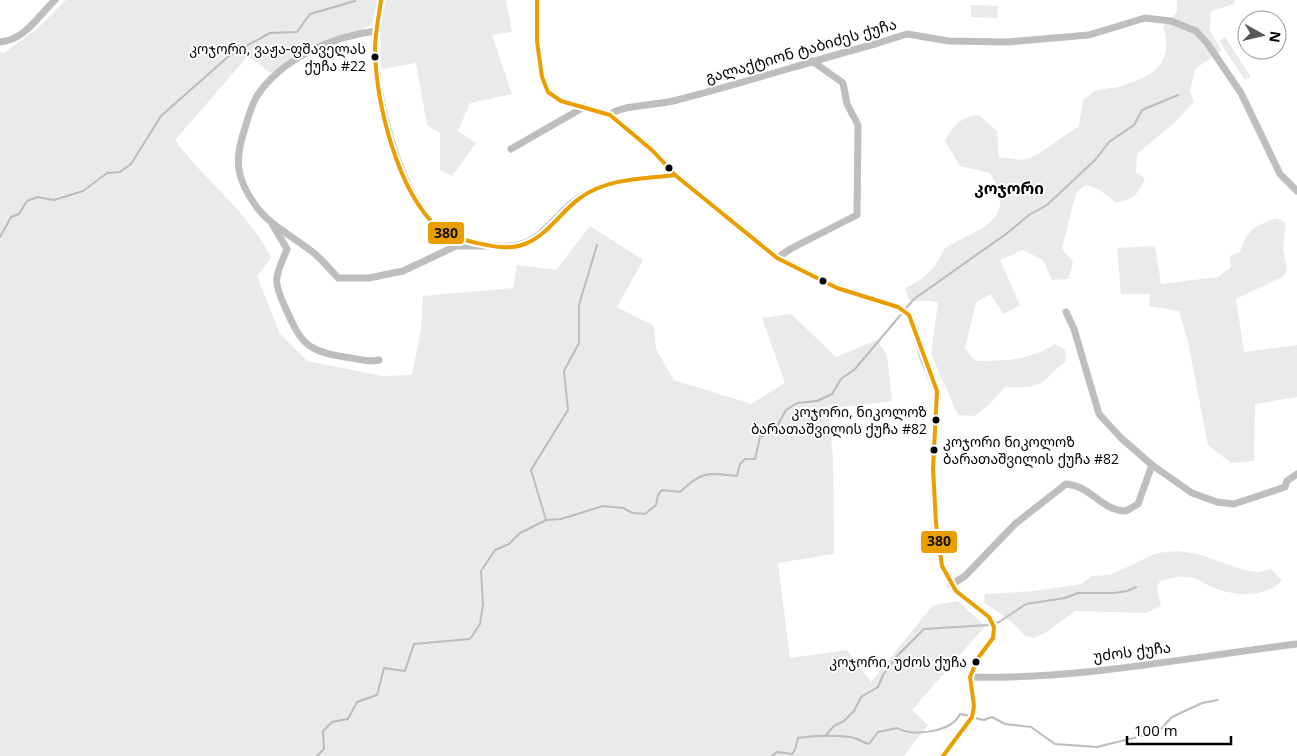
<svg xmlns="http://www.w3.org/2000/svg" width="1297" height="756" font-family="'Open Sans','Noto Sans Georgian',sans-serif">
<rect width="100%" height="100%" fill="#fff"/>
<g fill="#eaeaea">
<path d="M66,0H377L372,25L299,54L271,73L248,56L175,140C204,181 249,211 271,258L257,276L280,334L307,361L382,376L412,375L421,329L423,296L513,288L517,265L556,270L590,226L643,260L617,307L654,326L656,349L674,380L751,404L785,383L762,318L791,314L836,357L877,340L887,355L892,401L828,409L833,456L834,554L778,563L790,658L847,650L871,682L933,605L958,601L985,626L912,710L928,725L904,756H0V52L4,53L38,28Z"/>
<polygon points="386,0 506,0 512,32 492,35 512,94 470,103 458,131 476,143 452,176 440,170 440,133 427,125 416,63 381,69 380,21"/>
<path d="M1177,0H1235L1234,4L1211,11L1210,31L1222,50L1195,69L1190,91L1194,102L1174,123L1137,154L1136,172L1145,178C1138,195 1133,201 1115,202L1100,190L1086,185L1076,193L1062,249L1073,262L1069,279L1052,280L1043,260L1023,250L1000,260L1020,305L1004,314L990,294L976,303L965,348L975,361C1006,361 1028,361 1055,344L1065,350L1066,362C1057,367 1053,373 1045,380C1036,389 1016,387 1005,387L990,404L974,416L958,415L931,354L938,303C927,299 920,303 909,300L905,288C924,280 936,268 944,249C977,228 1020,223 990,173L960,166L945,141C954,125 960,117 979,115L997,131L999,157L1023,160L1037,155L1079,126L1083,100C1087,97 1091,93 1095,91C1102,88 1111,89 1118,87C1152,77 1175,64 1163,26L1177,12Z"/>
<polygon points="971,5 998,6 997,18 971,17"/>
<polygon points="1225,37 1251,77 1245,80 1219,41"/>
<path d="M1276,218L1286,223L1283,248L1287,269L1284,276L1236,299L1244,352L1297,345V397L1255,404L1254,461L1231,463L1208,445L1188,342L1179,311L1149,306L1150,294H1121L1117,248L1155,246L1161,284L1218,277L1231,267L1230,256L1240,252C1247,229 1254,227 1276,218Z"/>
<path d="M1178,551L1198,554L1244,570L1258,572L1271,569L1282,581C1262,599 1235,596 1212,587C1206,585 1201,580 1194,578C1182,575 1171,578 1160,581L1157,588L1161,606L1146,613L1075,611L1045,633L1033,638L1025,636L1013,623L984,602L985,594L1034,591L1081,584L1092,576L1110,575L1157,553Z"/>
</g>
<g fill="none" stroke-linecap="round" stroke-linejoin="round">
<g stroke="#bcbcbc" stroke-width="2">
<polyline points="0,237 11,217 19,214 27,201 37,197 54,200 83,191 107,173 120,172 131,164 161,116 230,55 270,33 297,32 310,14 355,1"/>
<polyline points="546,520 531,470 568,410 564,371 579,343 579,305 597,245"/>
<polyline points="974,718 984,720 992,717 1005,724 1031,727 1055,744 1097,747 1158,732 1172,717 1202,703 1218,700"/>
<polyline points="826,735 834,726 844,721 854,711 861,697 878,687 883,675 897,656 924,629 989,625 999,622 1026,604 1065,598 1078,593 1114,593 1127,591 1136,587"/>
<path d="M317,756L324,749L323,731L332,722L348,719L357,702L377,695L384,668L405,671L414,644L470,639L480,624L483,604L481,571L495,550L509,544L520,533L546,520L561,519L603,506L623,508L633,513L645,514L656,505L658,495L662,490L680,492C703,470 707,473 737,476L740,464L745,459H755L760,437L775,430L786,410L797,403L817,401L832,394L841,379L855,369L914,299L1006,234L1029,215L1047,205L1095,160L1109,142L1134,125L1142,110L1178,95"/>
<path d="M772,756L777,752L792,754L795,750L798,738C816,735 832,735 850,737C857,738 862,742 869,744L878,732L897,728C913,737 952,732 960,714L970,716"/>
</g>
<g stroke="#bebebe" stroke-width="7">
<path d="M381,0C379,15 376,30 375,45C374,93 401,199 439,229C450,237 461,240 474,243"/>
<polyline points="537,0 537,41 542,77 548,92 561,101 610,115 653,151 675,175 777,258 837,288 898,307 909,315 915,329 923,358 937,391 933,469 936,523 942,566 956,591 989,617 994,627 993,638 978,658 970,677 974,706 972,717 943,756"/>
<path d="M376,31C333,36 281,59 257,96C251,106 248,118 245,128C234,160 236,179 256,206C270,226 296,238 315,254C323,261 331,270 338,278H369L403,271L456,246H490"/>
<path d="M0,42C25,40 38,16 55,0"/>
<path d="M610,115C620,105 657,105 673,101C741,84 808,62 875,44L907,34L949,41L1008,42L1089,35L1145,18L1171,21L1196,31L1207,43L1241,93L1280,174L1297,191"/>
<polyline points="511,149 584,107"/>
<path d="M271,222L287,249C284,258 278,268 277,278C275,286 282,300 285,307C301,343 306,351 345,357C358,358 365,363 379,360"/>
<path d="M487,245C545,255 548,213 588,192C614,179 647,179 675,175"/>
<polyline points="777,258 792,248 857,215 858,125 847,104 843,83 812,61"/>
<polyline points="1066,312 1074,329 1099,414 1121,438 1152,465 1192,493 1217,502 1234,504 1285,487 1287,481 1297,474"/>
<path d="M951,585L965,576L1015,524L1066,484C1092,486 1101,511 1126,511L1138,504L1152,465"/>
<path d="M970,677C1079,680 1189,657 1297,644"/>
</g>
<defs>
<g id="bus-1">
<path d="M381,0C379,16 375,33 375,49C376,103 397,191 438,228C448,237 464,240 477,243C491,246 508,250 522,245C547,237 560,212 580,198C607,178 643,179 675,175"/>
<polyline points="537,0 537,41 542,77 548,92 561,101 610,115 653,151 675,175 777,258 837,288 898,307 909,315 937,391 933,469 936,523 942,566 956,591 989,617 994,627 993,638 978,658 970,677 974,706 972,717 943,756"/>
</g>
</defs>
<use href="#bus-1" stroke="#fff" stroke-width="8"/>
<use href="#bus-1" stroke="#eb9e00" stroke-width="4"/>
</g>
<g fill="#000" stroke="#fff" stroke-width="2">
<circle cx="375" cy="57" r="4.5"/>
<circle cx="669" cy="168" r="4.5"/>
<circle cx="823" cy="281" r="4.5"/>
<circle cx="936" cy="420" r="4.5"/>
<circle cx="934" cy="450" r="4.5"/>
<circle cx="976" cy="662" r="4.5"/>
</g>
<g text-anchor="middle" stroke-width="4" stroke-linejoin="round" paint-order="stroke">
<g font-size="14" fill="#000" stroke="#fff" text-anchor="end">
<text x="366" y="54">კოჯორი, ვაჟა-ფშაველას<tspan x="366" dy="17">ქუჩა #22</tspan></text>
<text x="927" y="417">კოჯორი, ნიკოლოზ<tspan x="927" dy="17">ბარათაშვილის ქუჩა #82</tspan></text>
<text x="943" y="447" text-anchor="start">კოჯორი ნიკოლოზ<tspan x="943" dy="17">ბარათაშვილის ქუჩა #82</tspan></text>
<text x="967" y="667">კოჯორი, უძოს ქუჩა</text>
</g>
<g font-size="15" fill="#000" stroke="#fff">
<text transform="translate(801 51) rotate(-16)" y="5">გალაქტიონ ტაბიძეს ქუჩა</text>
<text transform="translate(1132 652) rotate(-7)" y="5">უძოს ქუჩა</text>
</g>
<g font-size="16" font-weight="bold" fill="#000" stroke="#fff">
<text x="1009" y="194">კოჯორი</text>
</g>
</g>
<g stroke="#fff" stroke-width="2">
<rect x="427" y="221" width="38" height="24" rx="5" fill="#eb9e00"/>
<rect x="920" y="530" width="38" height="24" rx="5" fill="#eb9e00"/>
</g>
<g font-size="14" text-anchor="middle" font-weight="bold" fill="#111">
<text x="446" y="238">380</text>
<text x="939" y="546">380</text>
</g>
<g transform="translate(1262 35) rotate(98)"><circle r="24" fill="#ffffff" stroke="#999999"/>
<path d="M0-4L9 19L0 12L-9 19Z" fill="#595959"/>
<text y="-8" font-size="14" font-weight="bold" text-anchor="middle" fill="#000000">N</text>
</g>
<path d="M1127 736v8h104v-8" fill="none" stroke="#000000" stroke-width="2.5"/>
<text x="1134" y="736" font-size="15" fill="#000000" stroke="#ffffff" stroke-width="4" paint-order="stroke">100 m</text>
</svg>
